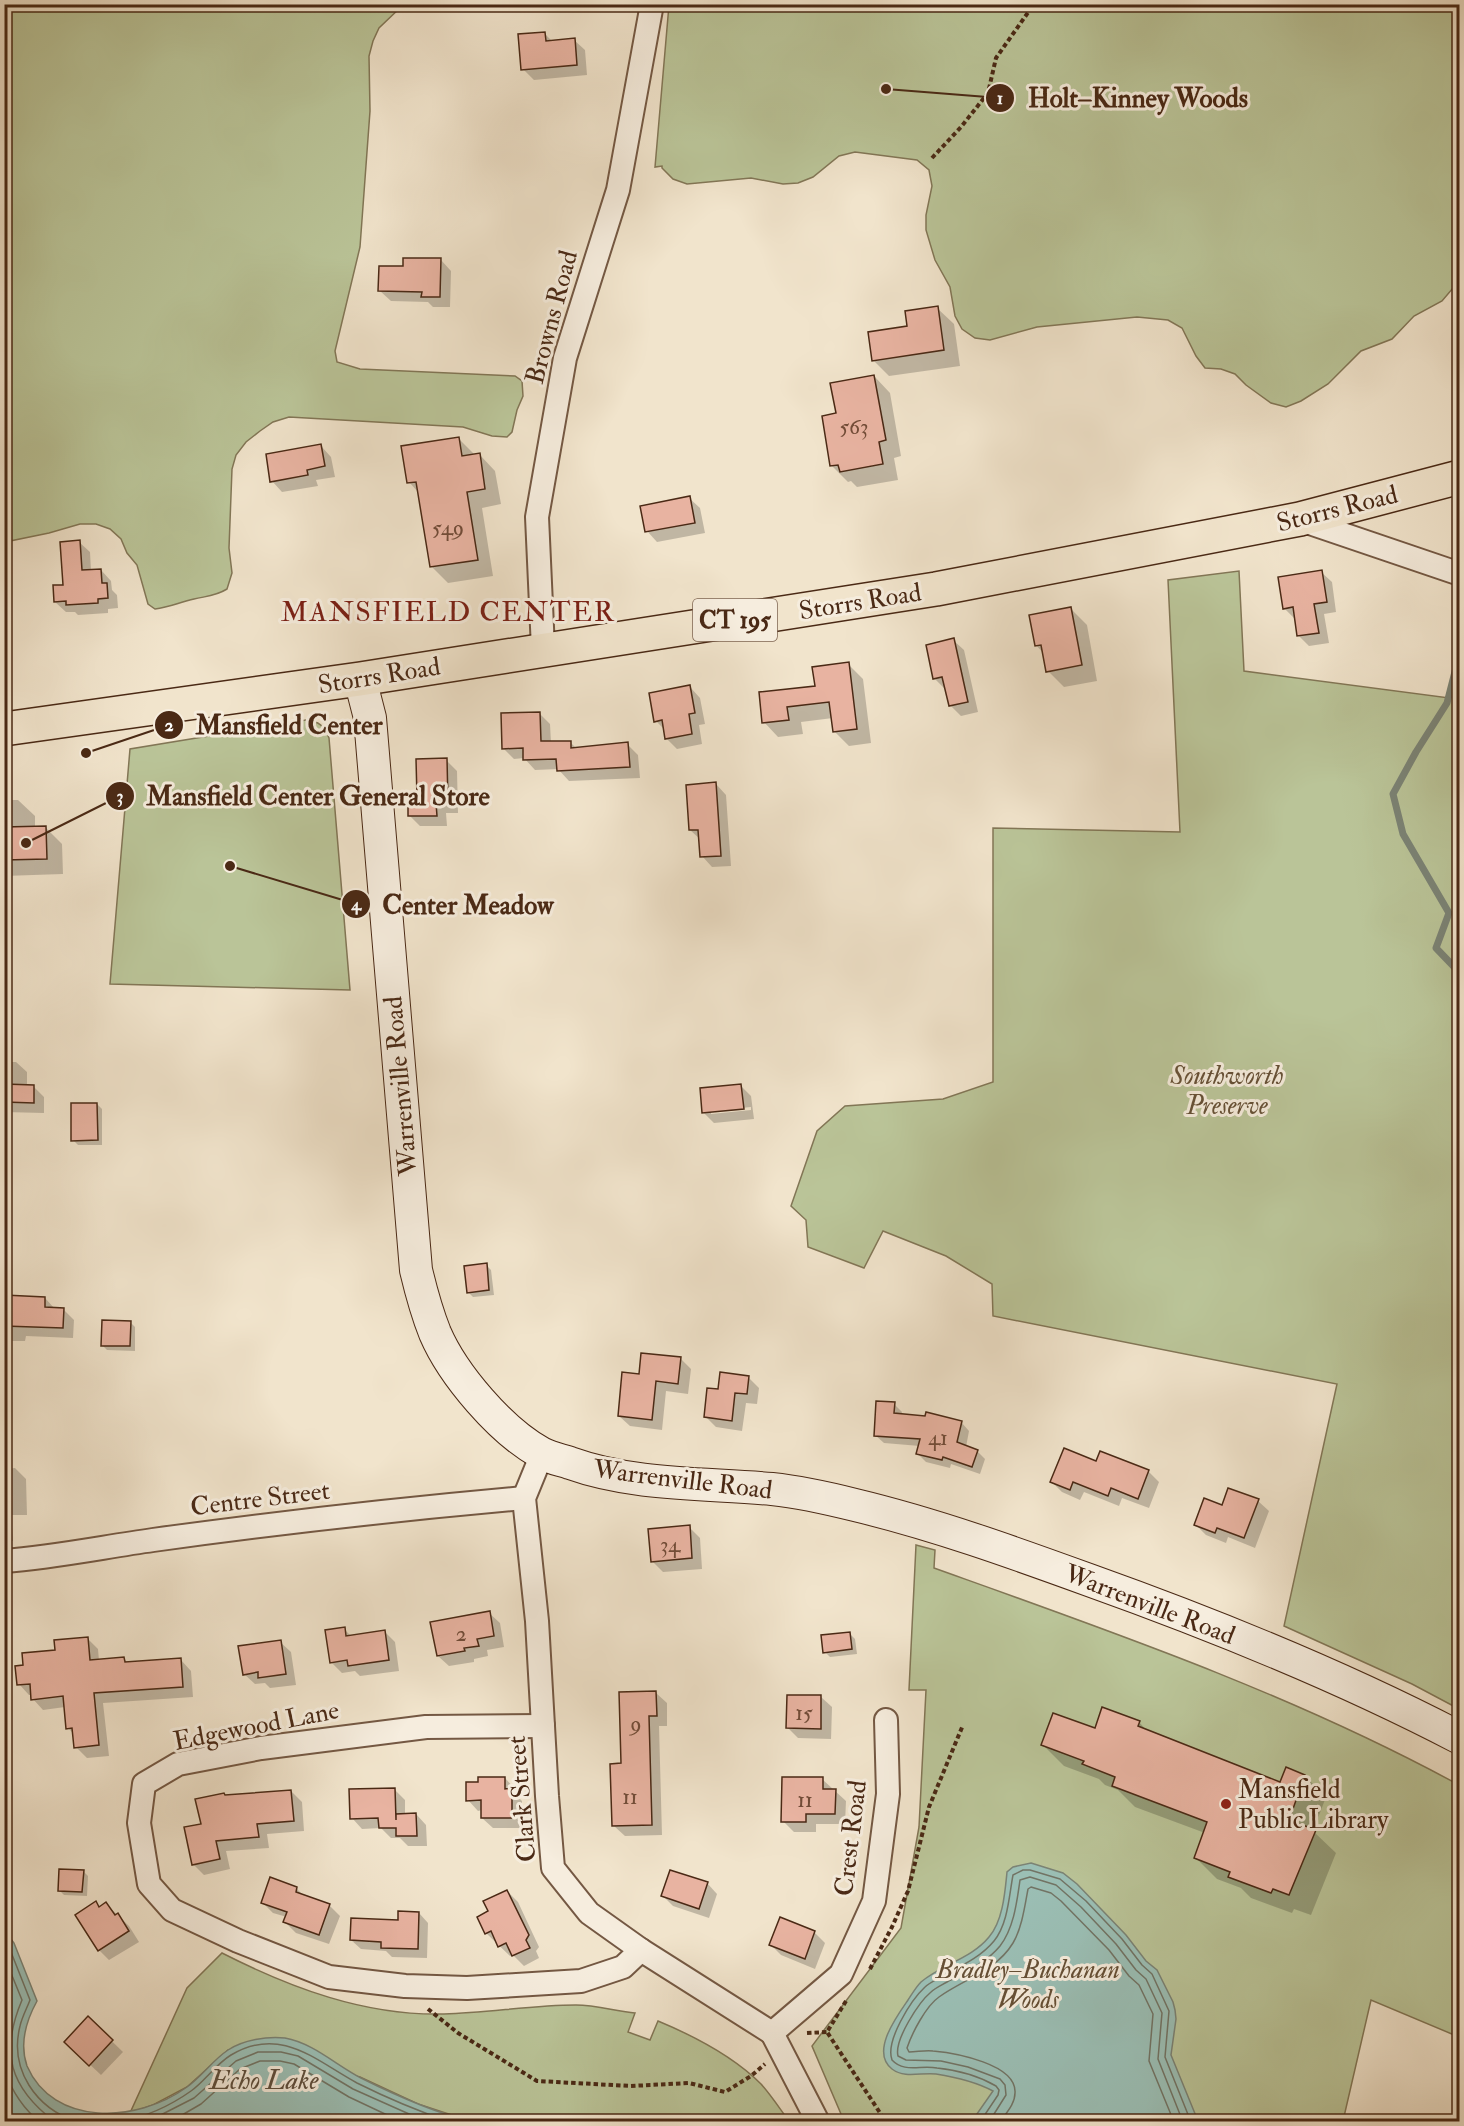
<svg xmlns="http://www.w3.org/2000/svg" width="1464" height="2126" font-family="'IM FELL Double Pica',serif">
<rect width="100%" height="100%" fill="#f1e4cc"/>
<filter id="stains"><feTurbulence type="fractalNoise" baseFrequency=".00333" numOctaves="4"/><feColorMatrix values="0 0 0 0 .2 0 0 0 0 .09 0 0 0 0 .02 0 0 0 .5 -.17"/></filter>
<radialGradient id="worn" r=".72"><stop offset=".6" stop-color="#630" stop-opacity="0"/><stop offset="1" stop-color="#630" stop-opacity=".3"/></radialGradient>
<g fill="#bac498" stroke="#827656" stroke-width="1.5">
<path d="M5,4L403,5L379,28L373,41L369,56L370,111L360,247L335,351L337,362L360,369L515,376L522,381L523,396L517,410L512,432L507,437L492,436L463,427L289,417L273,422L260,431L246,442L236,455L232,469L229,548L232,573L227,589C216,596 207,596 194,599C180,602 170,607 155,609L148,604L137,565L127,553L121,539L110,529L96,524H80L49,533L5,542Z"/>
<polygon points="669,5 1459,5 1459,281 1442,301 1414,316 1392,339 1361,351 1328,384 1301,401 1286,407 1271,403 1246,385 1235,374 1221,369 1205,368 1196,356 1182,328 1168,320 1137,317 1037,327 990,340 975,338 962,329 955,316 950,287 935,260 926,230 926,215 932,186 929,170 917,160 855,152 839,156 813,177 798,183 783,184 751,178 687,184 673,179 662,168 662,166 655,167"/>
<polygon points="1239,571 1244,671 1449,698 1459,652 1459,1709 1412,1684 1284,1626 1337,1384 993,1316 992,1284 946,1256 883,1231 864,1268 808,1247 806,1220 791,1206 817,1131 845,1106 943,1099 993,1082 993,828 1180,832 1168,580"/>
<path d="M306,720C319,721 324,726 329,738L350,990L110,984L130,749Z"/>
<path d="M916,1545L935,1550L934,1568C1113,1632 1292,1694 1459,1785V2037L1371,2000L1343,2121H844L812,2046L901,1928L919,1827L926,1690H909Z"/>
<path d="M222,1953C291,1988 365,2016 444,2014C488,2013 532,2005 576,2005C595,2005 616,2011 635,2013L628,2032L650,2040L658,2021C694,2036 733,2056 761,2084C771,2095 780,2109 789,2121H470L418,2104L360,2077L228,2050L187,2087L153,2105L130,2113L187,1988Z"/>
</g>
<g fill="#9bbfb5" stroke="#7b8375" stroke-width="1.5">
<path d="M1031,1863L1063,1873L1077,1884L1126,1935L1146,1961L1157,1970L1173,2002L1175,2010L1176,2019L1171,2055L1198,2121H972L993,2091C976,2082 955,2077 936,2074C922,2072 905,2079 892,2069C870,2052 897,2016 908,2000C912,1994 916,1987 921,1982C942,1964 971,1959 989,1937C1003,1921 1005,1892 1007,1872L1013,1867Z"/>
<path d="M5,1931L14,1943L37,2001C26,2021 19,2043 27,2066C53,2126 136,2124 187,2087C202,2076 213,2060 228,2050C243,2040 267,2036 285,2038C313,2043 336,2065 361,2078C395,2095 432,2112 470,2121H5Z"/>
</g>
<g fill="#0003" fill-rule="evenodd">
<polygon points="544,33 553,42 574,40 585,50 587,75 534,80 523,69"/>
<polygon points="441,260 451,271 450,307 433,307 428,302 391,301 380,291 405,268"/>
<polygon points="937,308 954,324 960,366 889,376 873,360 908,327"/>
<polygon points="874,376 890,393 901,456 894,458 898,480 857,487 851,481 848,482 832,466 838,415"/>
<polygon points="458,438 475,455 479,454 495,471 501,504 482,508 493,576 448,583 432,567 419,493 409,482"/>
<polygon points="321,446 331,457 335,477 316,480 318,486 282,492 272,481"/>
<polygon points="689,498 700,508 705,533 657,542 647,531"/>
<polygon points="79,542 90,552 91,571 101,570 111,581 112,590 117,595 118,608 108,609 108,613 78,615 75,612 66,612 55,602 64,586"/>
<polygon points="1321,572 1332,582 1336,612 1324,614 1329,643 1309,646 1299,636 1295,619 1284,608"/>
<polygon points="1071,609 1087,625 1097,681 1064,687 1048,671 1044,654 1036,645"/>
<polygon points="953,640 964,650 978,712 961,716 950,705 945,689 935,679"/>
<polygon points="848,664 863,679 871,743 849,746 834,731 833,718 801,722 803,734 778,737 764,722 816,688"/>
<polygon points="690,687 700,698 705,724 699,725 702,744 677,749 666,738 665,730 656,721"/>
<polygon points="539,713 550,724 551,743 570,742 577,749 627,744 638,755 640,778 569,781 558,769 535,770 524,758 514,759 503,748"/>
<polygon points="446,760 457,771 458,813 446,813 447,826 420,826 410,816 419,799"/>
<polygon points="716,784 726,795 731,866 712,867 702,856 701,840 690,830"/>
<polygon points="4,800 18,800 35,816 35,828 46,828 62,844 63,874 4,876"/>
<polygon points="4,1062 16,1062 27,1072 27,1086 33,1086 44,1097 44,1113 4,1112"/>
<path d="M740,1085L751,1096L754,1119L714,1123L704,1113ZM751,1107V1110L711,1114V1111Z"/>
<polygon points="97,1104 102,1109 102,1145 78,1145 73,1140"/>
<polygon points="486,1265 491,1270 494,1295 473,1297 468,1292"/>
<polygon points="4,1297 45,1298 55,1309 63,1309 74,1320 73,1338 26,1336 25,1341 4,1341"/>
<polygon points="130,1322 135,1327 135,1351 107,1350 102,1345"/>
<polygon points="680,1358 691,1369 688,1394 666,1391 662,1430 630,1426 619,1416 640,1375"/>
<polygon points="748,1377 759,1388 757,1404 746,1403 742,1431 716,1427 706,1417 720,1391"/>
<polygon points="894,1404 902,1412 902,1415 961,1422 969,1431 966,1447 977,1451 985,1459 980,1474 951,1464 950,1468 926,1462 918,1454 920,1446 884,1443 875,1435"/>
<polygon points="1097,1463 1148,1471 1159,1482 1149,1508 1122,1498 1119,1506 1084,1492 1080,1500 1062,1492 1052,1482"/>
<polygon points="15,1468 26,1479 27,1515 11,1515 13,1541 4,1541 4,1469"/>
<polygon points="1258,1501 1269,1511 1255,1548 1228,1537 1226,1543 1206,1535 1196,1525 1223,1507"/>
<polygon points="689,1527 700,1538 702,1569 663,1572 652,1561"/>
<polygon points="489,1613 500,1623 504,1647 487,1650 488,1656 474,1659 474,1662 449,1666 438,1656"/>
<polygon points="344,1629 352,1637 385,1632 395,1642 399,1671 360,1676 355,1671 342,1673 331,1662"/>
<polygon points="850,1634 855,1639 857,1654 830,1657 825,1652"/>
<polygon points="87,1638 98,1649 99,1661 124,1659 129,1664 181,1660 191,1671 193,1697 103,1703 109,1756 87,1758 76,1747 75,1735 68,1728 65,1707 43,1710 33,1699 32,1695 29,1695 19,1684 25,1666"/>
<polygon points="280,1642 291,1652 296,1685 270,1688 265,1683 255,1684 244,1674"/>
<polygon points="656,1693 667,1703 667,1726 659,1726 662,1835 625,1836 614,1826 622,1765"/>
<polygon points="821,1697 832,1707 831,1739 798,1738 788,1728"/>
<polygon points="1139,1722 1148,1732 1281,1784 1286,1769 1305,1776 1326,1797 1313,1831 1336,1853 1311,1915 1294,1909 1292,1913 1251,1898 1241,1888 1217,1879 1195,1857 1205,1833 1135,1807 1118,1790 1105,1785 1099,1779 1064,1766 1043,1745 1095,1730"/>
<polygon points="505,1778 515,1789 515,1794 522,1801 522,1828 493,1828 482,1818 482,1810 478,1811 468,1800"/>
<polygon points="822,1779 846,1801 845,1824 816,1824 816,1832 794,1832 783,1821"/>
<polygon points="394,1789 405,1800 405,1815 416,1814 426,1825 427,1846 408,1846 400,1838 391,1838 381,1828 362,1829 352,1818"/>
<polygon points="291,1791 302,1802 304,1831 267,1834 269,1848 226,1851 230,1869 204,1875 193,1864 226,1797"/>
<polygon points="83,1871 88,1876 87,1896 64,1895 59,1890"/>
<polygon points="707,1883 717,1894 709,1918 673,1906 663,1896"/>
<polygon points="296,1888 305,1897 329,1905 340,1916 329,1944 296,1933 285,1922 287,1917 273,1913 262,1902"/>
<polygon points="507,1891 518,1902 539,1947 536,1951 539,1958 524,1966 513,1955 510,1956 486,1933 490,1912"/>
<polygon points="96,1903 100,1908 106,1904 129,1926 139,1942 109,1960 99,1950"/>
<polygon points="419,1913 428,1923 427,1958 392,1957 386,1951 361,1949 351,1940"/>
<polygon points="781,1919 815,1933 825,1943 815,1969 781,1955 771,1945"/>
<polygon points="88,2018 123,2052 101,2075 66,2042"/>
</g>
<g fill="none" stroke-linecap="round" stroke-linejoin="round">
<g stroke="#727465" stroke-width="1.5">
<path d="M4,1941L9,1947L30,2000C27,2008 22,2017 20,2026C9,2070 36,2108 77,2122"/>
<path d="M4,1956L22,2000C0,2052 9,2087 55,2122"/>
<path d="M4,2070C12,2091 22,2108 40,2122"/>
<path d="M120,2122C144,2117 170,2106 191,2091C205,2081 216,2064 231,2055C281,2025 316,2061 357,2083C387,2098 418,2111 450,2122"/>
<polyline points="147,2122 194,2098 236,2061 258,2052 281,2052 298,2056 353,2089 427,2122"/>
<polyline points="170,2122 201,2104 240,2069 260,2061 280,2061 294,2064 349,2097 402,2122"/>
<path d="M980,2122L998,2095L999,2090L996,2086C979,2076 956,2070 937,2068C920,2065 904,2073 892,2060C885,2041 911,2000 925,1987C929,1983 936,1980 941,1977C959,1967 980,1958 994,1941C1008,1924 1009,1896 1013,1875L1023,1870H1030L1060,1879L1086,1901L1122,1939L1142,1965L1152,1974L1169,2011L1165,2057L1191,2122"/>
<path d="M989,2122L1006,2095L1005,2085L1000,2079L968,2067L941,2061L906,2060L898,2056C894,2040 919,2002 931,1992C935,1988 942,1985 947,1982C965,1972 986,1963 1000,1946C1014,1928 1017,1901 1020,1880L1030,1877L1056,1885L1081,1907L1116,1944L1136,1970L1146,1979L1162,2013L1158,2059L1183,2122"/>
<path d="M1000,2122C1006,2113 1015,2104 1015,2093C1017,2064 955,2053 933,2051C925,2050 917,2052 909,2052L907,2048C912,2033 926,2006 939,1997C964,1979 996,1971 1013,1943C1022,1928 1025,1905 1028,1889L1031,1887L1051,1893L1061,1901L1109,1950L1129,1976L1139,1985L1153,2014L1149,2061L1174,2122"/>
</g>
<polyline stroke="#7b8375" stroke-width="7" points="1460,652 1447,703 1416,752 1393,794 1403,834 1449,913 1436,948 1460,973"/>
</g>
<g fill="#e8b3a1" stroke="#4a2915" stroke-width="1.5">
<polygon points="545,32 546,41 575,38 577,65 521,70 518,34"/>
<polygon points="403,258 441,258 440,297 421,297 422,292 378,291 379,266 403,266"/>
<polygon points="938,306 944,350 872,361 868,332 907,326 905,311"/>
<polygon points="874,375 886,440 879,442 883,464 840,472 838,465 830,466 822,416 836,413 830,383"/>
<polygon points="459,437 462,456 480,453 485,489 467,492 478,560 430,567 416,482 407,483 401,446"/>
<polygon points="321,444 325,466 307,470 308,475 270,482 266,454"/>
<polygon points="690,496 695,523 645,532 640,506"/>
<polygon points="80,540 82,570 101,569 102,583 107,583 108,598 98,599 98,603 66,605 66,601 54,602 53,585 63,585 60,542"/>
<polygon points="1322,570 1327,602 1314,604 1319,633 1297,636 1293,607 1283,609 1278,577"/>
<polygon points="1071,607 1082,665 1046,672 1041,645 1035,646 1029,615"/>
<polygon points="954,638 968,702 949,706 942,677 933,679 926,645"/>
<polygon points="849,662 857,729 833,732 829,702 787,707 789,720 762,723 759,692 815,686 812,667"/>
<polygon points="690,685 695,713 689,714 692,734 665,739 662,720 654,722 649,693"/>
<polygon points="540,712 541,741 571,741 571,748 628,742 630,767 557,771 556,759 523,760 523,748 502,749 501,713"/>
<polygon points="447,758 448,803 436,803 437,816 408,816 408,798 417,798 416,759"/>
<polygon points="716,782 721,856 700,857 698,830 689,830 686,785"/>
<polygon points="46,826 47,859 4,860 4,827"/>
<polygon points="4,1084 34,1085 34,1103 4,1102"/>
<polygon points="741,1084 744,1109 702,1113 700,1088"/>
<polygon points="71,1103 97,1103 98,1140 71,1141"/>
<polygon points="487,1263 489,1290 467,1293 464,1266"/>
<polygon points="4,1295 45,1297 45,1307 64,1308 63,1328 4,1326"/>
<polygon points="102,1320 131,1321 130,1346 101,1346"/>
<polygon points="641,1353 681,1357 678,1384 656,1381 652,1420 618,1416 622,1372 639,1374"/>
<polygon points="720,1372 749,1376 747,1394 735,1393 732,1421 704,1417 707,1388 718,1389"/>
<polygon points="876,1401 895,1402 894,1413 925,1416 926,1412 962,1421 957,1442 978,1450 972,1467 943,1457 942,1460 916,1454 920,1439 874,1436"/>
<polygon points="1064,1448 1096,1461 1100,1451 1149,1470 1138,1499 1111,1488 1108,1496 1073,1482 1070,1490 1050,1482"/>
<polygon points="1228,1488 1259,1499 1244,1538 1217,1528 1215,1533 1194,1525 1204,1498 1222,1505"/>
<polygon points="690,1525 692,1558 651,1562 648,1529"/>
<polygon points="490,1611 494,1636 477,1639 479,1646 464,1648 465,1651 437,1656 430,1622"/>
<polygon points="345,1627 346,1636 385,1630 389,1660 348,1666 347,1660 330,1663 325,1630"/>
<polygon points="850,1632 852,1649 823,1653 821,1635"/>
<polygon points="88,1637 90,1660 124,1657 125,1662 181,1658 183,1687 94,1693 99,1745 74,1748 72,1728 66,1729 63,1696 31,1700 30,1684 17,1685 15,1666 23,1665 22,1653 55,1650 54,1640"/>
<polygon points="281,1640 286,1674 258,1678 258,1672 243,1675 238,1646"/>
<polygon points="656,1691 657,1716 649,1716 652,1825 612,1826 610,1764 621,1763 619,1692"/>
<polygon points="787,1695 821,1695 821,1729 786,1728"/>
<polygon points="1102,1707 1140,1721 1138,1726 1280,1782 1286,1767 1305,1775 1289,1820 1316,1830 1289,1895 1273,1889 1271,1893 1228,1877 1230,1872 1194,1858 1207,1822 1112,1786 1115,1777 1082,1764 1084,1761 1041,1745 1053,1713 1095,1728"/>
<polygon points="478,1777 505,1777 505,1789 512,1788 512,1818 481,1818 481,1800 466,1801 466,1782 478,1782"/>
<polygon points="782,1777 823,1777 823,1789 836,1789 835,1814 806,1814 806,1822 781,1822"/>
<polygon points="395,1788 396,1820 396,1814 416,1813 417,1836 396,1836 396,1828 379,1828 378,1818 350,1819 349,1789"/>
<polygon points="291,1790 294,1821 257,1824 259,1837 216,1841 220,1859 192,1865 184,1827 201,1824 195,1799 224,1793 225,1795"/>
<polygon points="59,1869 84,1870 82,1892 58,1891"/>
<polygon points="670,1870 708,1882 699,1909 661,1896"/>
<polygon points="270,1877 297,1887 296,1892 330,1904 319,1935 283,1922 287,1912 261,1903"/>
<polygon points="507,1890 529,1935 526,1940 530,1948 512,1956 506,1943 498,1947 491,1931 485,1934 477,1917 488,1911 483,1901"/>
<polygon points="96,1901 99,1907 106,1902 115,1915 118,1913 129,1931 98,1951 75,1915"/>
<polygon points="398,1911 419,1912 418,1949 381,1948 381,1942 350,1940 351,1918 398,1920"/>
<polygon points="780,1917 815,1931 805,1959 769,1945"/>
<polygon points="88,2016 113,2040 89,2066 64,2042"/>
</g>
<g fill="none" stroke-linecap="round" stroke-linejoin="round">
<defs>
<g id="street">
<polyline points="1301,520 1460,574"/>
<polyline points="543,649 537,517 565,358 618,190 652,4"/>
<polyline points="542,1454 524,1498 537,1621 547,1796 553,1868 589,1913 641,1950 772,2033"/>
<path d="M4,1561C55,1557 103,1547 153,1540C276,1523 400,1509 524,1498"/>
<polyline points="543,1726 426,1727 261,1748 178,1764 144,1784 139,1823 149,1884 172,1910 238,1941 329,1977 405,1986 467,1988 581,1981 623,1967 641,1950"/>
<polyline points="772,2033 841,1974 874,1901 888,1794 886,1720"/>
<polyline points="772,2033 818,2122"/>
</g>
<path id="secondary" d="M360,679L370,718L416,1270C421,1291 427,1313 435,1333C453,1375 501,1431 541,1453C550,1458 561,1460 570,1463C634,1486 705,1483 772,1489C800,1492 827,1498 855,1505C934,1524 1012,1552 1089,1580C1215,1625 1341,1676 1460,1738"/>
<polyline id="primary" points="4,729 360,679 936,589 1300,519 1460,477"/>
</defs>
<use href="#street" stroke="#745843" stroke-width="26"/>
<use href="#secondary" stroke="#4a2915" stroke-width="34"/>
<use href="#primary" stroke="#4a2915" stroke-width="36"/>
<g stroke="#4a2915" stroke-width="4" stroke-dasharray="4.5 3" stroke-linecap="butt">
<polyline points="932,158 961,127 988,93 996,58 1034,4"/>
<polyline points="870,1969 892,1927 908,1891 929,1807 963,1725"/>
<polyline points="846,2001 827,2032 886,2122"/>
<polyline points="428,2009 458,2033 537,2081 631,2086 689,2083 725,2092 751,2076 765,2064"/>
<polyline points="807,2033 827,2032"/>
</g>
<use href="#street" stroke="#f6edde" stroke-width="22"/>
<use href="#secondary" stroke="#f6edde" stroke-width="32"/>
<use href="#primary" stroke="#f1e4cc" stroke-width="33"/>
</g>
<circle fill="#8f2418" stroke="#f6edde" stroke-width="2" cx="1226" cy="1804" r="6"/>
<g text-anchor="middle" stroke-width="6" stroke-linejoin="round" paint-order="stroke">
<g font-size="22" fill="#724c38">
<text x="854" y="434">563</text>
<text x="448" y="535">549</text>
<text x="938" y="1445">41</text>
<text x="670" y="1552">34</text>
<text x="461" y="1641">2</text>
<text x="804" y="1720">15</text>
<text x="636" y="1731">9</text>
<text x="630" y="1804">11</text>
<text x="805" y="1807">11</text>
</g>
<rect fill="#f6edde" stroke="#7e6451" stroke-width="1.5" x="693" y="599" width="84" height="42" rx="4.5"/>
<g font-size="24" font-weight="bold" fill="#4a2915">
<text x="735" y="628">CT 195</text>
</g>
<g font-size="26" fill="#4a2915" stroke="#f6edde">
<text transform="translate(551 317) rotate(-75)" y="9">Browns Road</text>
<text transform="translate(1337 508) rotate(-14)" y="9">Storrs Road</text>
<text transform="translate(860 601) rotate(-9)" y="9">Storrs Road</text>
<text transform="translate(379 675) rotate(-9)" y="9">Storrs Road</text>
<text transform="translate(400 1086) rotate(-95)" y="9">Warrenville Road</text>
<text transform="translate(683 1479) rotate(7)" y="9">Warrenville Road</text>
<text transform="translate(260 1498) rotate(-7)" y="9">Centre Street</text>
<text transform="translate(1150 1604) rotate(21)" y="9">Warrenville Road</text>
<text transform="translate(256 1725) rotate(-11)" y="9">Edgewood Lane</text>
<text transform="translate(521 1799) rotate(-95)" y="9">Clark Street</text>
<text transform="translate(850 1838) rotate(-83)" y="9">Crest Road</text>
</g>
<g font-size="26" font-style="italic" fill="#665036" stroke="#f6edde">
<text x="1227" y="1084">Southworth<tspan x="1227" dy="30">Preserve</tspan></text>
<text x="1028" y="1978">Bradley–Buchanan<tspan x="1028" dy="30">Woods</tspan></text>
</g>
<g font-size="26" fill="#4a2915" stroke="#f6edde" text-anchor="start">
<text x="1238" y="1798">Mansfield<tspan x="1238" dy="30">Public Library</tspan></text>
</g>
<g font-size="27" font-style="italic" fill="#5e4e3d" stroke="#f6edde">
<text x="264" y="2089">Echo Lake</text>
</g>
<g font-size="28" letter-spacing="1.5" fill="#7a1f14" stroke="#f6edde">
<text x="448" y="621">MANSFIELD CENTER</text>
</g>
</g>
<path fill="none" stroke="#4a2915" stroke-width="2" d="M886 89L1000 98M86 753L169 725M26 843L120 796M230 866L356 904"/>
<g fill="#4a2915" stroke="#f6edde" stroke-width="2">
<circle cx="886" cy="89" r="6"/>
<circle cx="86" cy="753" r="6"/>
<circle cx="26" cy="843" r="6"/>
<circle cx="230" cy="866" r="6"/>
<circle cx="1000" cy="98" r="15"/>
<circle cx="169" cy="725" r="15"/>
<circle cx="120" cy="796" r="15"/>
<circle cx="356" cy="904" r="15"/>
</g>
<g font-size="18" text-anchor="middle" font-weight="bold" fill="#fff">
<text x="1000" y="104">1</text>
<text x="169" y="731">2</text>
<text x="120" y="802">3</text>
<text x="356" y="910">4</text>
</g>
<g font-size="27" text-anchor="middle" font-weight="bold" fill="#4a2915" stroke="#f6edde" stroke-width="6" stroke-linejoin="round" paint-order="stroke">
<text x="1138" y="107">Holt–Kinney Woods</text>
<text x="289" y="734">Mansfield Center</text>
<text x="318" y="805">Mansfield Center General Store</text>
<text x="468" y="914">Center Meadow</text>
</g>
<rect width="1464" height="2126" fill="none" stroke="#f1e4cc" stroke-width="24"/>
<rect x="6" y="6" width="1452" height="2114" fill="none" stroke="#4a2915" stroke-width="3"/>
<rect x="12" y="12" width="1440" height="2102" fill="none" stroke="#4a2915" stroke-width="1.5"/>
<rect width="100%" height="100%" filter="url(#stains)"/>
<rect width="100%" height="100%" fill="url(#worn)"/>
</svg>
